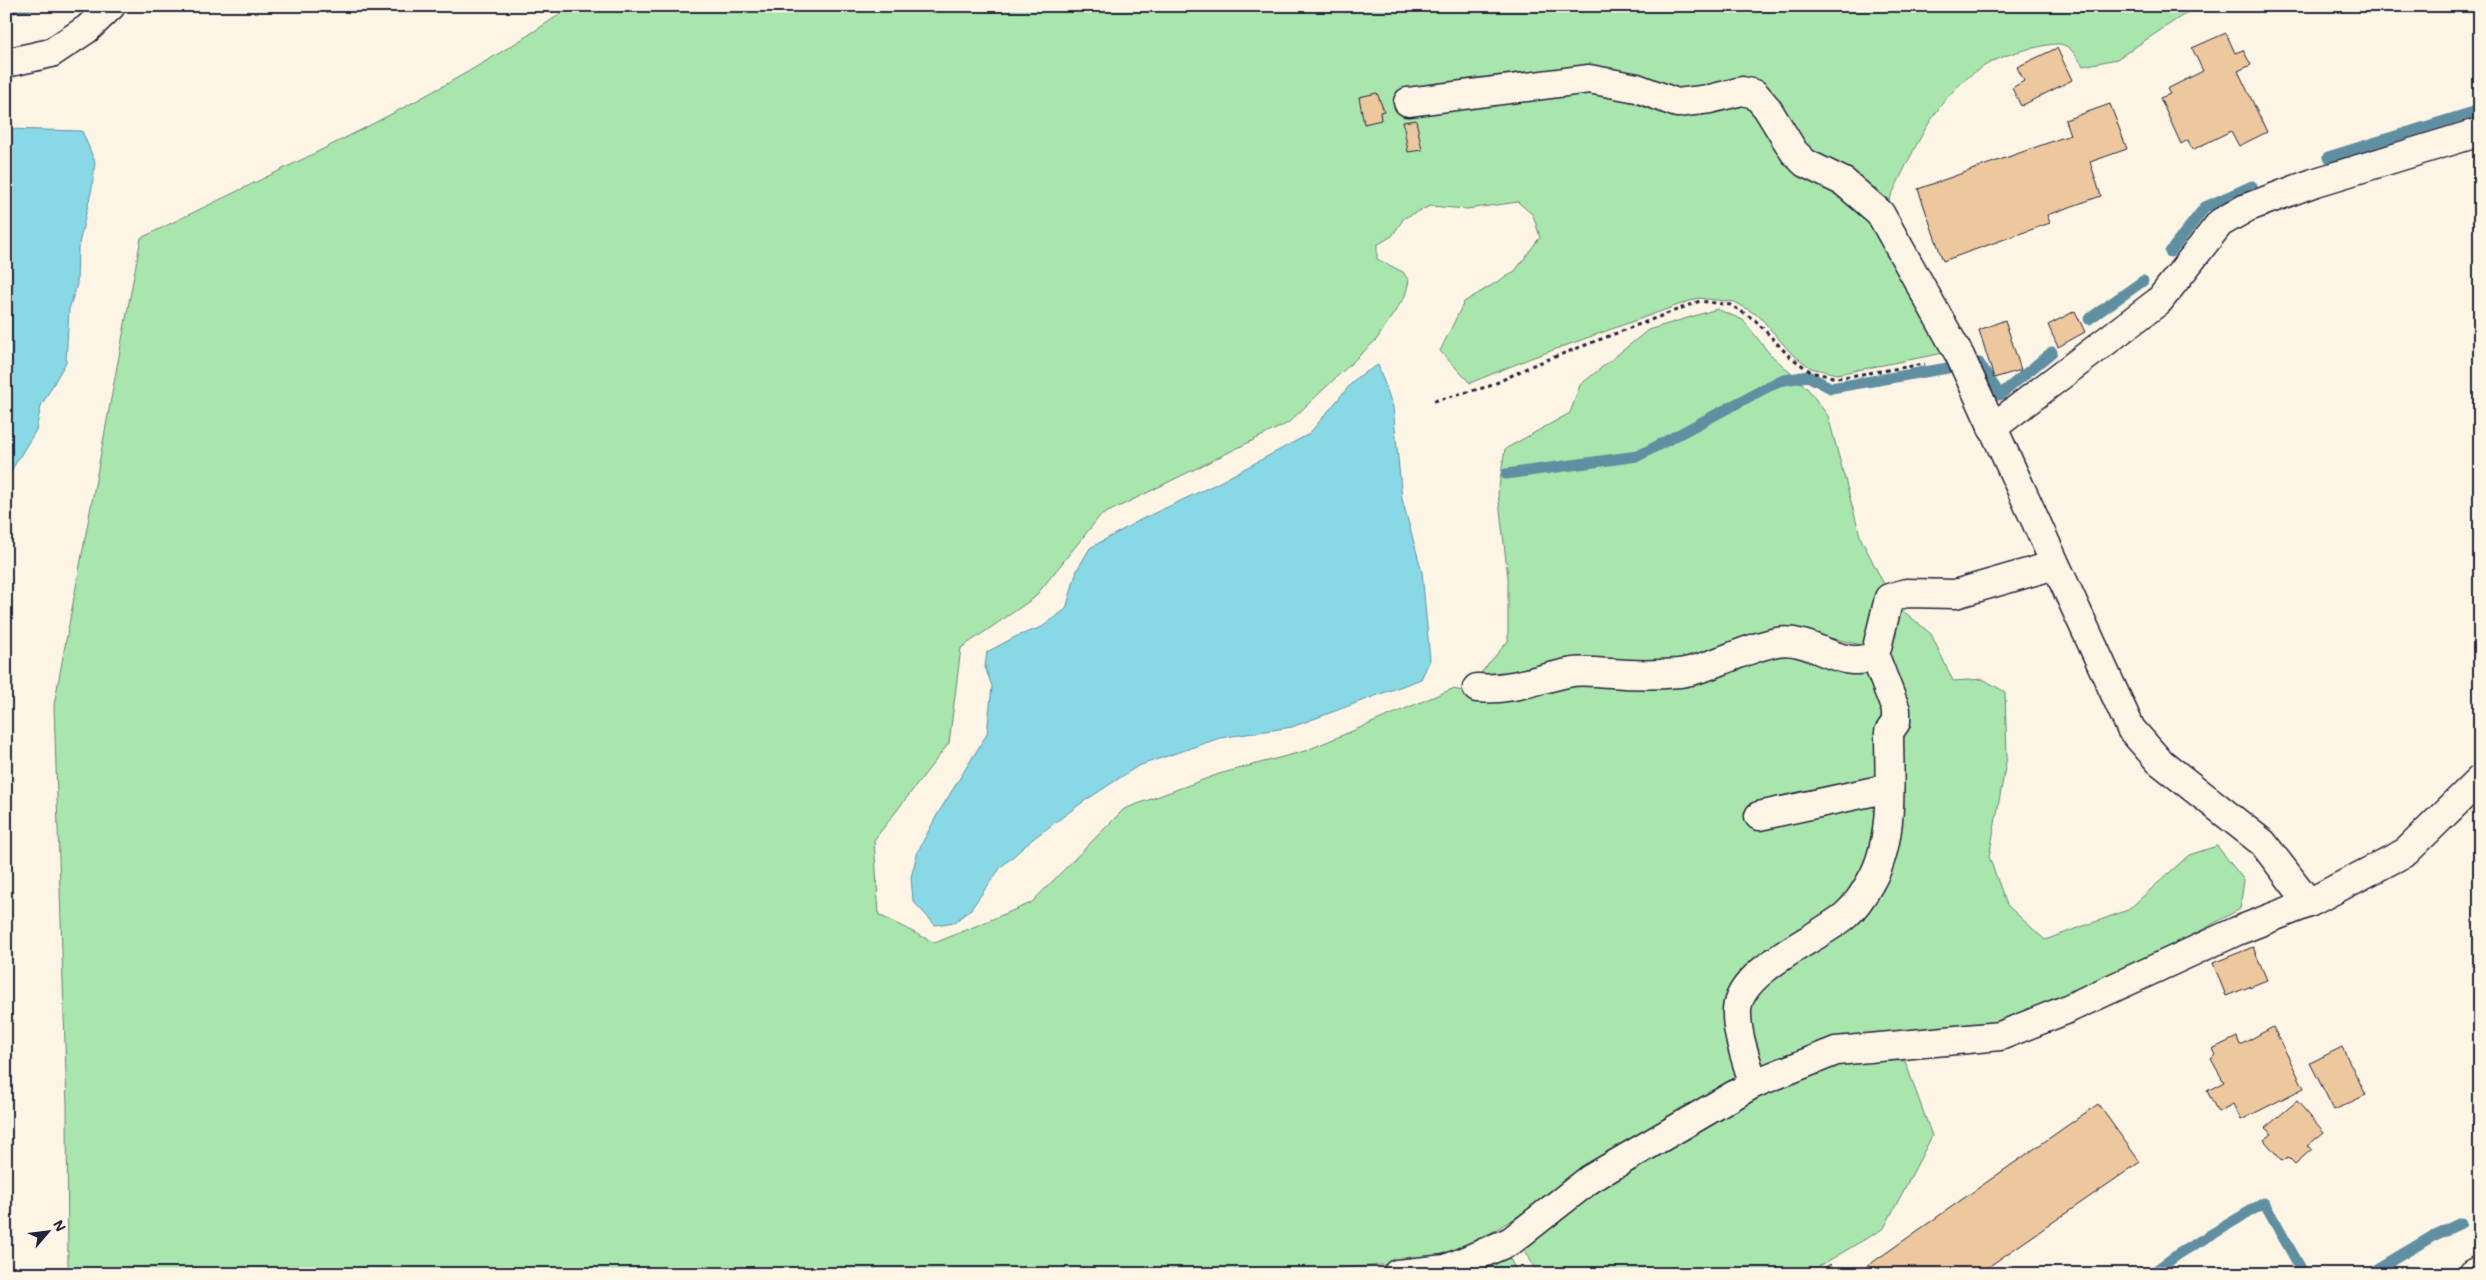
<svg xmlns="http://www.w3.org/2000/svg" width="2486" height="1280" font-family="Mali,sans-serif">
<rect width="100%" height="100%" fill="#fcf5e5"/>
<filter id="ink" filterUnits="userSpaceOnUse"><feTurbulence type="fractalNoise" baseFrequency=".02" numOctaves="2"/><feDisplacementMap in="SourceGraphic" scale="10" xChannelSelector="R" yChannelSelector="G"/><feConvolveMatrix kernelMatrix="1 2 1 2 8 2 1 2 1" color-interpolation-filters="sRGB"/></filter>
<g filter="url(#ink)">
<g fill="#a9e6ad" stroke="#668474">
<path d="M572,6H2197L2117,59L2083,66C2066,39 2062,42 2033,48C1942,66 1921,139 1883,212L1868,193L1847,176L1806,157L1792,140L1766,96L1756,88L1740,85L1707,94L1668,95L1637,82L1601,75L1556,76L1483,84L1404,95L1407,108L1500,94L1574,86H1601L1633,94L1656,105L1674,109L1712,106L1740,98L1752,102L1762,112L1787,154L1797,165L1841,187L1877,222L1949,352L1837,374L1811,368L1791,353L1759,316L1735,302L1698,298L1531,358L1470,383L1440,351L1464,302L1515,271L1540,237L1533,215L1518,202L1467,209L1430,206L1404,218L1392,236L1377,245V259L1403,272L1409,281L1405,296L1377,339L1288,423L1100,516L1034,598L961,648L949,743L874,840L879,915L935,943L1031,903L1124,809L1219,774L1305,751L1452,689L1493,696L1532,690L1555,682L1579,678L1658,680L1684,677L1775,650L1812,652L1839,666L1853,668L1871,665L1889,710L1891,719L1883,730L1882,785L1755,812L1757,821L1883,794C1884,830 1876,873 1851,901C1837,917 1794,942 1774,955C1756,967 1737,980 1732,1002C1727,1025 1740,1054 1745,1076L1670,1116L1520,1215L1464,1249L1443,1257L1417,1262L1272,1274H68L67,1105L54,705L141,238C287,166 438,99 572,6Z"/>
<polygon points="1717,309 1743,320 1769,353 1808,389 1828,416 1861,539 1888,592 1871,647 1822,636 1680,665 1474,681 1508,641 1508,577 1498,493 1505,449 1570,413 1580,385 1648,330"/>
<polygon points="1895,604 1931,634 1953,681 1983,679 2005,692 2007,757 1989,857 2007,905 2045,940 2128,910 2189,855 2217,846 2244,880 2240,909 2158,954 1994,1026 1826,1042 1795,1052 1756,1071 1743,1006 1749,992 1820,939 1895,815 1881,658"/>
<polygon points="1871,1060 1905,1061 1932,1136 1884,1228 1806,1274 1537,1274 1522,1243 1673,1142 1758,1096 1829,1067"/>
<polygon points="1507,1253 1518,1274 1468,1274"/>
</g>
<g fill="#89d8e6" stroke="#608fa2">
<polygon points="6,129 82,131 95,162 92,188 78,248 77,284 69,309 66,362 41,406 36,430 6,479"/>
<polygon points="1378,365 1393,407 1402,499 1422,572 1430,660 1421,679 1292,727 1220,738 1138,766 1083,802 1034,838 1001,867 971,909 955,922 935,925 913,901 911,877 918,851 937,815 987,734 992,686 985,667 987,652 1017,636 1042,627 1066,609 1077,570 1090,548 1140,520 1216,484 1309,434 1356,378"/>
</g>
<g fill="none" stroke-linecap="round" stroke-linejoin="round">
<g stroke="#608fa2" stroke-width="11">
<polyline points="6,9 29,6"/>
<polyline points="2328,157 2480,110"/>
<polyline points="2170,252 2205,207 2252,186"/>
<polyline points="2089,319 2143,281"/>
<polyline points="1979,363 2000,395 2052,352"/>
<polyline points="1506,474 1638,456 1779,381 1808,376 1831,388 1948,368"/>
<polyline points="2151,1274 2180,1253 2264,1203 2304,1274"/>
<polyline points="2369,1274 2433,1236 2461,1223"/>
</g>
</g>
<g fill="#edc79e" stroke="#22223b">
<polygon points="2226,33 2235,53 2243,50 2251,65 2238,71 2267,132 2239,146 2231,131 2192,150 2188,140 2181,144 2160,98 2170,94 2167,89 2203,71 2192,48"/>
<polygon points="2057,48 2072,80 2021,106 2012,88 2024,81 2017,67"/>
<polygon points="1377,93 1384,111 1380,112 1381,120 1364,124 1359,97"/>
<polygon points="2110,104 2127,149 2090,162 2101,196 2047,215 2050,223 1943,261 1918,189 2070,135 2065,120"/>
<polygon points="1416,120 1422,150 1408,152 1403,122"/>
<polygon points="2075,311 2085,332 2058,347 2048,325"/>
<polygon points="2005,320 2021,370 1994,378 1979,330"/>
<polygon points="2253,947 2267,980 2226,996 2213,963"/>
<polygon points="2273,1027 2304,1088 2241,1120 2233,1104 2218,1112 2207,1091 2224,1082 2211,1059 2215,1055 2212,1049 2237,1037 2240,1045"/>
<polygon points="2342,1047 2366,1095 2334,1110 2310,1063"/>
<polygon points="2297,1101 2324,1132 2307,1146 2312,1149 2295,1164 2288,1157 2282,1161 2264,1140 2272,1134 2265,1128"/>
<polygon points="2098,1104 2140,1162 1978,1274 1856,1274"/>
<polygon points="1830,1264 1837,1274 1816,1274"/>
</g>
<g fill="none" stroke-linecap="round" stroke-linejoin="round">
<defs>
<g id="street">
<polyline points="6,63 51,53 87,29 111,6"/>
<polyline points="1408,102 1589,79 1637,88 1677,103 1710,99 1742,91 1755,94 1767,108 1794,152 1805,163 1844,182 1880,213 1960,356 2131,729 2159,761 2263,843 2309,903"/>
<polyline points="1992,428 2159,301 2220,223 2246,208 2313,183 2480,132"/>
<path d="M1477,688C1511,691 1540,678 1573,672C1585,670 1599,673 1611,673C1634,675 1656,675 1679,673C1711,669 1744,648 1777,642C1812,636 1841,672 1875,656L1889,598L1906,593L1955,594L2055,565"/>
<polyline points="1759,816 1889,788"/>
<path d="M1753,1084C1747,1060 1736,1035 1737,1010C1739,970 1818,939 1846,915C1855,907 1865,892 1871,881C1895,839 1889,779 1889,732L1896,722V710L1875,656"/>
<polyline points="1397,1274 1446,1269 1511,1241 1590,1179 1753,1084 1836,1051 2000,1036 2063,1011 2237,931 2309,903 2406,852 2480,779"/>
<polyline points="2473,1274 2480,1270"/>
</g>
</defs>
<use href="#street" stroke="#22223b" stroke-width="31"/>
<polyline stroke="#22223b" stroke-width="3" stroke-dasharray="4 4" stroke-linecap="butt" points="1434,401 1490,386 1531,366 1700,301 1731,305 1755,320 1788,355 1811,372 1837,378 1925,364"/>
<use href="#street" stroke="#fcf5e5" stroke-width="28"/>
</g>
</g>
<rect width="2486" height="1280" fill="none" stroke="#fcf5e5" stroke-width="25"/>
<rect x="12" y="12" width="2461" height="1255" fill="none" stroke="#22223b" stroke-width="2" filter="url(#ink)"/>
<g transform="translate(48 1232) rotate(62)" stroke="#fcf5e5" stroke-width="4" paint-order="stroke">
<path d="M0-4L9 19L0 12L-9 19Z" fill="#22223b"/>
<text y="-8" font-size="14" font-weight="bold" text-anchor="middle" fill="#22223b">N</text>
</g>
</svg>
